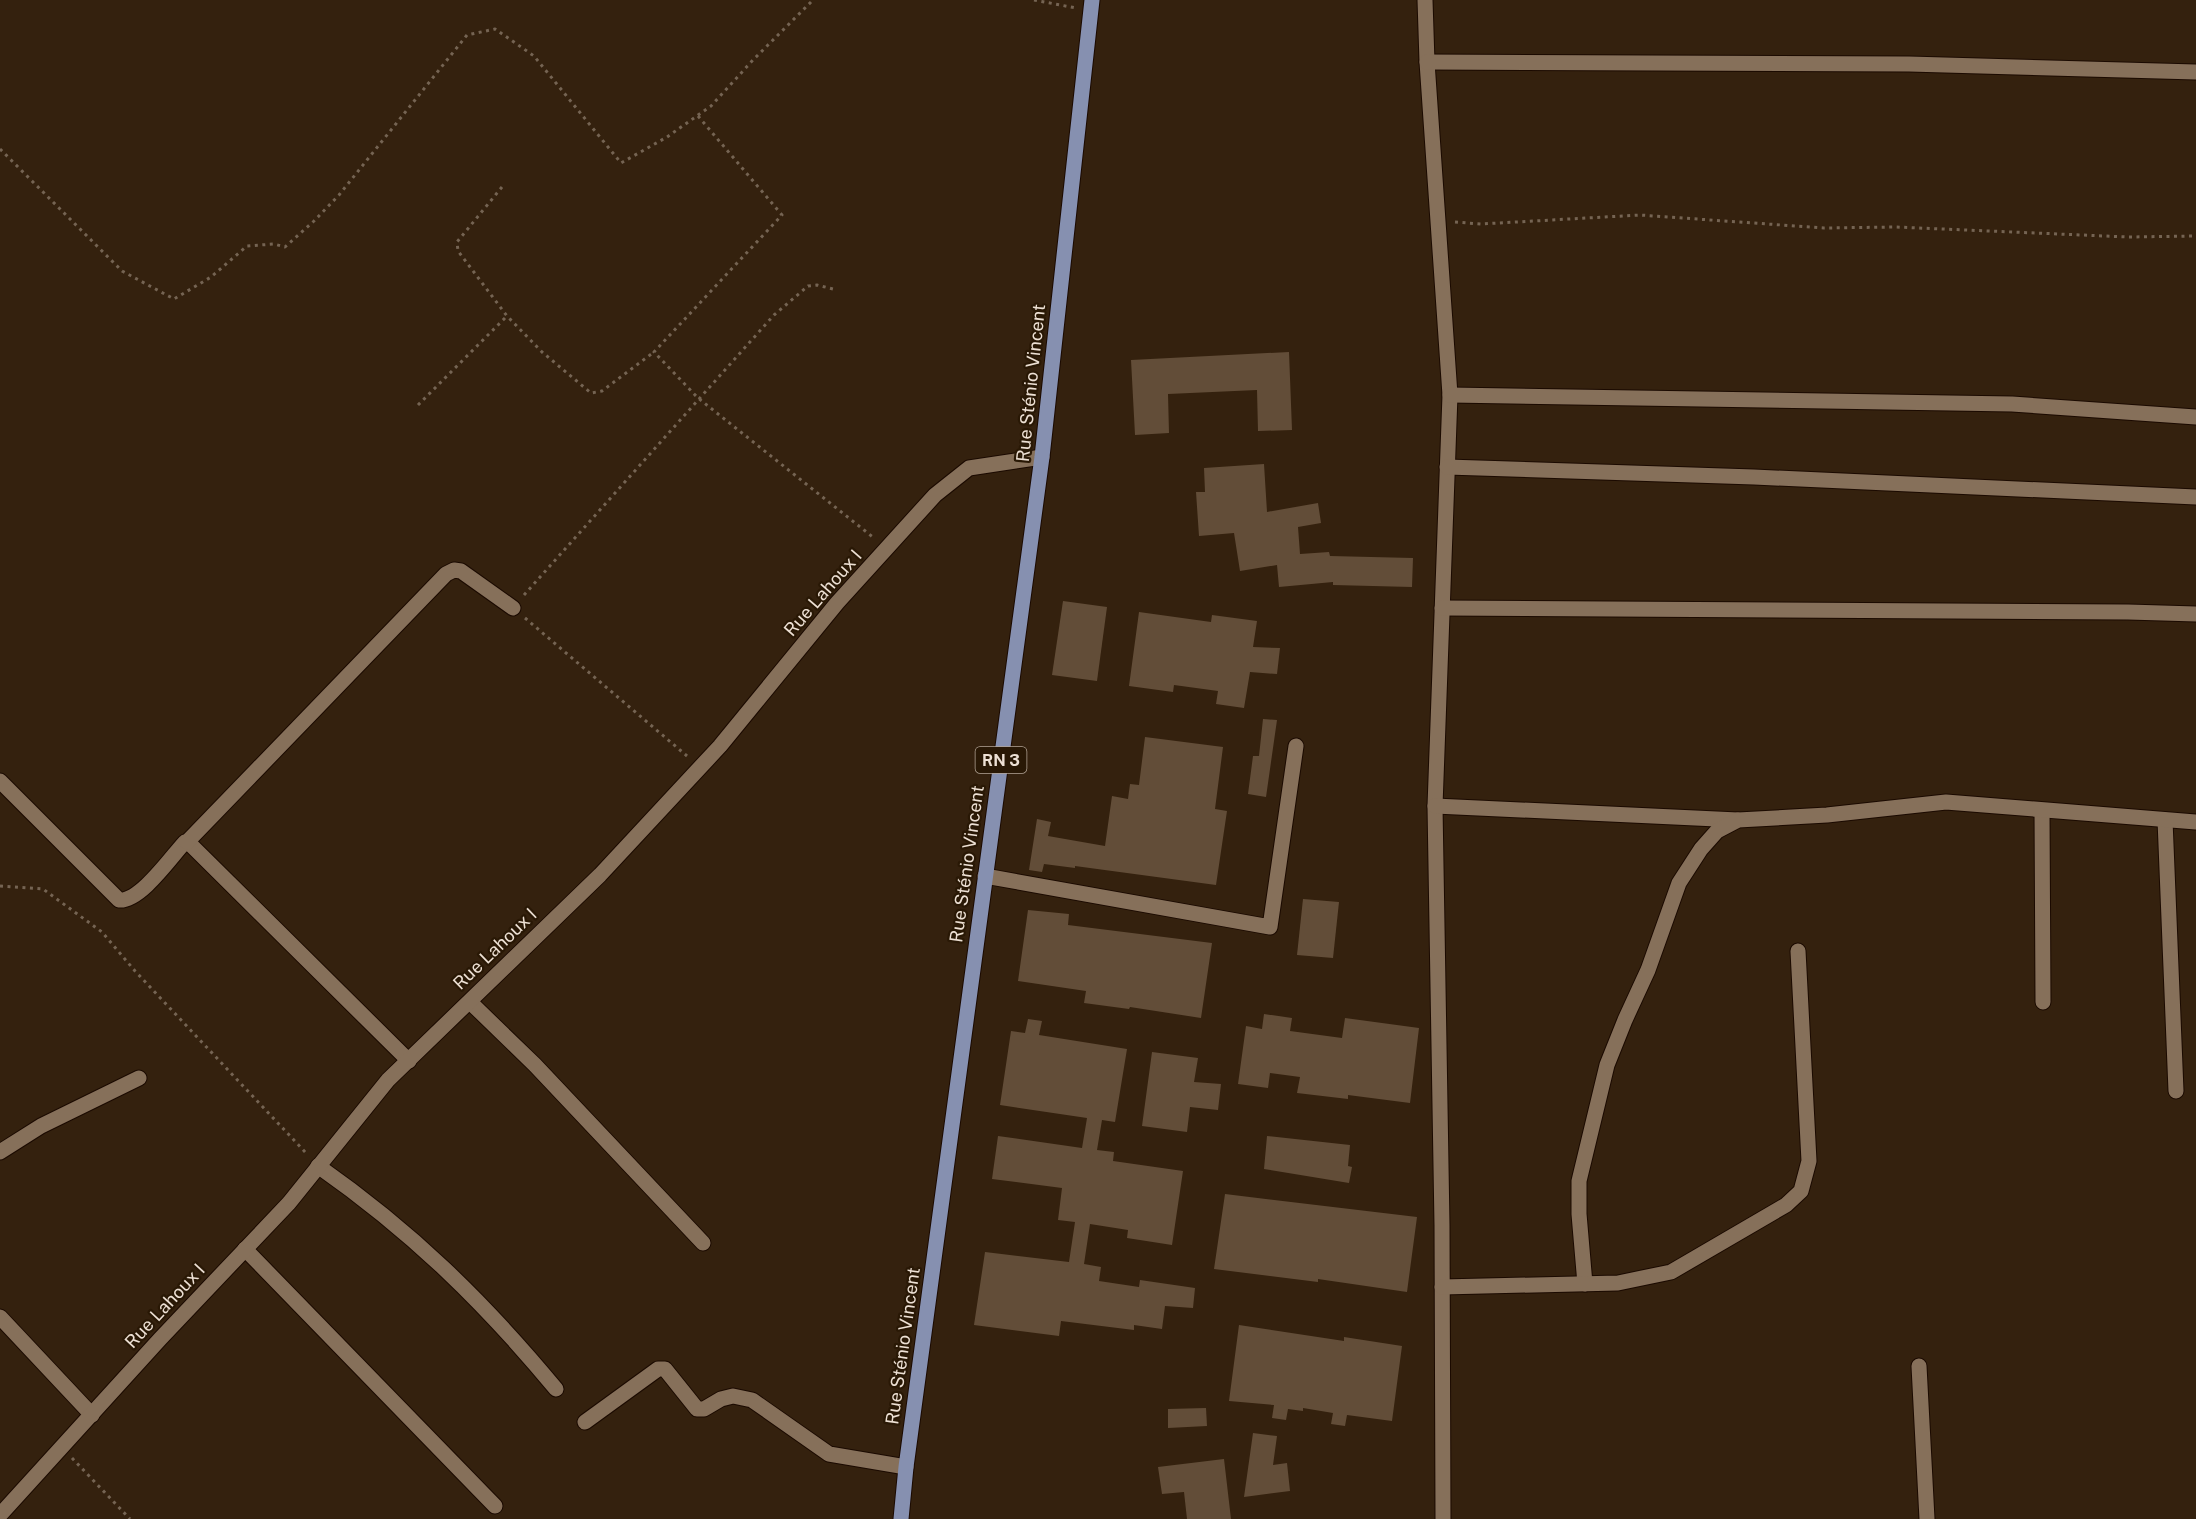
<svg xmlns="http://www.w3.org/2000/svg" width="2196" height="1519" font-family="'Public Sans',sans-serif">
<rect width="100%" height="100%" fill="#34210e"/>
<g fill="#624d38">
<polygon points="1289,352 1292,430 1258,431 1257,390 1168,394 1169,433 1135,435 1131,360"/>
<polygon points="1264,464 1267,512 1318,503 1321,523 1298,527 1300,554 1329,552 1330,556 1413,558 1412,587 1333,585 1333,582 1279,587 1277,565 1240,571 1234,533 1199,536 1196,492 1205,492 1204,468"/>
<polygon points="1063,601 1107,607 1097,681 1052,675"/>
<polygon points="1139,612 1211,622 1212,615 1257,621 1253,647 1280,648 1277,674 1250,672 1244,708 1216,704 1218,691 1174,685 1173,692 1129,686"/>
<polygon points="1263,719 1277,720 1266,797 1248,794 1253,756 1259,756"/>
<polygon points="1145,737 1223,747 1215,809 1227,811 1216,885 1075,866 1075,868 1044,864 1042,872 1029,870 1037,819 1051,822 1048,836 1105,846 1112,796 1128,799 1130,784 1139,785"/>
<polygon points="1303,899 1339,902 1333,958 1297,955"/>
<polygon points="1028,910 1069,914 1068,925 1212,943 1201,1018 1130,1007 1129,1009 1084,1003 1086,991 1018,981"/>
<polygon points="1264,1014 1292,1018 1290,1031 1342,1038 1345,1018 1419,1028 1410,1103 1348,1095 1348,1099 1297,1093 1300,1077 1270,1073 1268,1088 1238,1084 1246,1026 1262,1029"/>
<polygon points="1028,1019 1042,1021 1039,1035 1127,1049 1115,1122 1102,1120 1097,1150 1114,1152 1113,1161 1183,1171 1172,1245 1127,1238 1128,1230 1090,1224 1084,1264 1101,1267 1099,1281 1139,1287 1140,1280 1195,1288 1193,1308 1165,1306 1162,1329 1134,1325 1134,1330 1061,1321 1059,1336 974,1325 985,1252 1069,1262 1075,1222 1058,1220 1062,1188 992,1179 998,1136 1082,1148 1087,1118 1000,1105 1011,1031 1025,1033"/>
<polygon points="1152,1052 1198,1058 1194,1082 1221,1084 1218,1110 1190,1107 1187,1132 1142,1126"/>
<polygon points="1267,1136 1350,1145 1348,1166 1352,1167 1349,1183 1264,1169"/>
<polygon points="1225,1194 1417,1217 1407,1292 1318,1279 1318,1282 1214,1269"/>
<polygon points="1239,1325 1344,1341 1344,1337 1402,1346 1392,1421 1347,1415 1345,1426 1331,1424 1333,1413 1303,1408 1303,1411 1288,1409 1286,1420 1272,1418 1274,1405 1229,1401"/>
<polygon points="1206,1408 1207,1426 1168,1428 1168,1409"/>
<polygon points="1253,1433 1277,1436 1273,1465 1287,1463 1290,1491 1244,1497"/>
<polygon points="1224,1459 1231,1519 1187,1519 1184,1492 1162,1494 1158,1467"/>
</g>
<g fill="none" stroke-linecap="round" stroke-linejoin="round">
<defs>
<g id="street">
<polyline points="1425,0 1427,62 1450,395 1435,806 1442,1225 1443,1519"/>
<polyline points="1427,62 1909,64 2196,72"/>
<polyline points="1450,395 2012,404 2196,417"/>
<polyline points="1447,467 1754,477 2196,497"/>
<polyline points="1442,608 2128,612 2196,614"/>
<path d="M0,781L119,900C140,902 171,857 185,842H188L409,1061"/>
<polyline points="1435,806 1738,820"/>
<polyline points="2042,811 2043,1002"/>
<polyline points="2165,820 2176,1091"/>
<polyline points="187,842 446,574 454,570 461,571 513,608"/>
<polyline points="985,876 1270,927 1296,746"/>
<polyline points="470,1002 535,1065 703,1243"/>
<polyline points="0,1152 41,1126 139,1078"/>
<path d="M318,1166C412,1232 483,1301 556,1389"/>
<polyline points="245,1249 495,1506"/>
<polyline points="1585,1284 1579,1214 1579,1181 1607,1065 1625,1020 1648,970 1679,883 1701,849 1717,831 1738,820 1827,815 1946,802 2196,822"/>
<polyline points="1442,1287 1618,1283 1671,1272 1786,1205 1801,1191 1809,1161 1798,951"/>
<polyline points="0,1317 92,1415"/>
<polyline points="1919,1366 1927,1519"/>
<polyline points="585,1422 658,1369 665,1369 697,1409 704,1409 721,1399 733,1396 752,1400 829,1454 906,1467"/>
<polyline points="0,1515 160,1339 289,1203 388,1080 600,875 720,746 837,603 935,495 969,468 1042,457"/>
</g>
<polyline id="primary" points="901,1519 906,1467 1042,457 1092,0"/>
</defs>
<use href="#street" stroke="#1b0a00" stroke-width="17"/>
<use href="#primary" stroke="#1b0a00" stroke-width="17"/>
<g stroke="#756453" stroke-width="3" stroke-dasharray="3 4.5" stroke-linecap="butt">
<polyline points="1034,0 1076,8"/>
<polyline points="698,116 782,215 654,352 698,398 874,538"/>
<polyline points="0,149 122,271 174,299 211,277 247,246 274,244 285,247 314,221 339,195 467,35 495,29 534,56 621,163 667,137 711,106 753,60 813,0"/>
<polyline points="502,187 457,242 458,251 507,316 542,352 591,393 602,391 654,352"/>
<polyline points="1455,222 1481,224 1640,215 1824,228 1896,227 2128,237 2196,236"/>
<polyline points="418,405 507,316"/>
<polyline points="524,595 774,315 808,286 817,285 833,289"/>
<polyline points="525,618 687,756"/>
<polyline points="0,886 43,889 102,932 135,971 307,1154"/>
<polyline points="72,1458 130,1519"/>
</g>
<use href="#street" stroke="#86705a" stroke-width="15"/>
<use href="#primary" stroke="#8690b0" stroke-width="15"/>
</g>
<g text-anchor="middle" stroke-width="4.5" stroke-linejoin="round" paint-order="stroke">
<rect fill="#291805" stroke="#b2a496" stroke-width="1.5" x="975.5" y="747" width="51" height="26" rx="4.5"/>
<g font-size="16" font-weight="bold" fill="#ede0d4">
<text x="1001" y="766">RN 3</text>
</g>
<g font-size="18" fill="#ede0d4" stroke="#291805">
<text transform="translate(1031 383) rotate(-84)" y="6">Rue Sténio Vincent</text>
<text transform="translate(823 593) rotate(-49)" y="6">Rue Lahoux I</text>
<text transform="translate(967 864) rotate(-82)" y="6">Rue Sténio Vincent</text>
<text transform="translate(495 949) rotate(-44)" y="6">Rue Lahoux I</text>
<text transform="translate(165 1306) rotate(-47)" y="6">Rue Lahoux I</text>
<text transform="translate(903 1346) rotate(-82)" y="6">Rue Sténio Vincent</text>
</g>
</g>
</svg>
